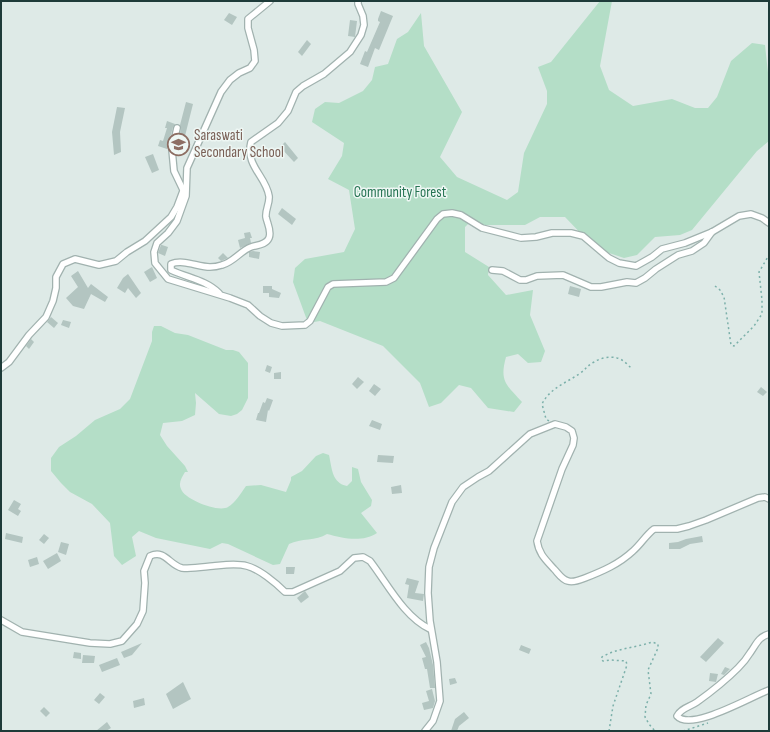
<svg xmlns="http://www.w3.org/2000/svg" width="770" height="732" font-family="'Sofia Sans Condensed',sans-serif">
<rect width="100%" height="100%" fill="#deeae7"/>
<g fill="#b4dec7">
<path d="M600,1H612L600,66L609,90L633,106L672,99L695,108H708L717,97L731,61L752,43L765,45L769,82V141L757,151L692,230L680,235L655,237L637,255L624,258L600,250L590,243L565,217H540L525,225H484L472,220L465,227V252L489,267L488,275L506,295L533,290L530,315L545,351L541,362L528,363L518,354L506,357C499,382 507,385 522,402L514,412L488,408L471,388L459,385L441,403L429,407L420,383L383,346L320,321L308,323L293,282L295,268L305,259L344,252L355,229L349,190L328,179L342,156L344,143L312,122L315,109L325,102L339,103L363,91L372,80L375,67L388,64L397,39L408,32L421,13L424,46L462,112L440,157L457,177L507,200L518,192L524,153L547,104V91L538,67L551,62Z"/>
<path d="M154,326H161L175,333L188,335L226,350H233L239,352L248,363V398L242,410L237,414L231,416L219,414L195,393L196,403L195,415L182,421L163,423L160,435L167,446L185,466L188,472H185C182,477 178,483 181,489C184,499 218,513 228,507C235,503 241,493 246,486L261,485L286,492L291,480V477L302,471L316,456L323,453L329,455C332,469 332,483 347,486L352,481V467L358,469L361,482L372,500L371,506L361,513L377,533C362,543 342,538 327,534C316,541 301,538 289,544L280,564L273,565L228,544L222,543L210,549L156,538L139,531L132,537L136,556L122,565L114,556L110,523L92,504L70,492L61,483L51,471V458L59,447L76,436L95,420L120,409L130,399L152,341V332Z"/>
</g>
<g fill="#b3c5c1">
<polygon points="381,11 393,16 379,50 375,48 368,67 360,64 365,51 367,52 380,22 378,21 378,19"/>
<polygon points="229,13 237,17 232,25 224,20"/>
<polygon points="350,20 357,21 355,37 348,36"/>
<polygon points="307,40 311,44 302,56 298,52"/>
<polygon points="186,102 193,104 184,140 179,138 181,129 180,125"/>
<polygon points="117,107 125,108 120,132 121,152 114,155 112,132"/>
<polygon points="167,121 175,124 173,127 167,149 158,146 160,140 163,141 167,128 165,128"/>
<polygon points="285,142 298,158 294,162 280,147"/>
<polygon points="153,154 159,170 152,173 145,157"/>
<polygon points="282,208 296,219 292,225 278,214"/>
<polygon points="250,232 252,238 250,238 251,243 240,248 238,240 245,238 244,233"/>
<polygon points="161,245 162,245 168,247 165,256 158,253"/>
<polygon points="253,251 260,252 259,259 249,257 249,252"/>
<polygon points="223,253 228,258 221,261 218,258"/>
<polygon points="152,267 157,278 150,282 144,272"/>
<polygon points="78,271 88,288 91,284 108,297 105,302 91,294 84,309 73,306 66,298 78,287 71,276"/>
<polygon points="128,274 141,293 136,298 128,288 125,293 117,288 123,278"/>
<polygon points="263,286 272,286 272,289 281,293 279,298 269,297 269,293 263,293"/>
<polygon points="570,286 581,289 579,297 568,294"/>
<polygon points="51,317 58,323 54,328 47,322"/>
<polygon points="63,320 71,322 69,328 61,325"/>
<polygon points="31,339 34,342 29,349 26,346"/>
<polygon points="267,365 272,367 270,373 265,371"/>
<polygon points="281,372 281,379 274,379 274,373"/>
<polygon points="358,377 364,382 357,389 352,384"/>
<polygon points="374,384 381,389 375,396 369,391"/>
<polygon points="761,387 767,392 763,396 757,392"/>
<polygon points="267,398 273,400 269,411 268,410 266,422 256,420 258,413 259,413 263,402 265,403"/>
<polygon points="372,420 382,424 380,430 369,426"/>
<polygon points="378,455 394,456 393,463 377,462"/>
<polygon points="401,485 402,493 392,494 391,487"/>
<polygon points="14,500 21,504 18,509 21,511 18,516 8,510"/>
<polygon points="6,533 23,537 22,543 5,539"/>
<polygon points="44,534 49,538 44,544 39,540"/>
<polygon points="702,536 703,542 690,544 680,549 669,549 669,543 678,542 686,539"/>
<polygon points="61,542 69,544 66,555 58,552"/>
<polygon points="57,553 61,561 48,569 43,561"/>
<polygon points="37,557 39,564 30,567 28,560"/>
<polygon points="286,567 295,567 294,574 286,574"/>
<polygon points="407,578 419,581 415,593 424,594 423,601 407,598 409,585 405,584"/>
<polygon points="305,591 309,597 301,603 297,598"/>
<polygon points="718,638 724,643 706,662 700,657"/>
<polygon points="426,642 429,648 433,665 435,688 430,688 427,669 425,669 422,658 426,657 420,645"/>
<polygon points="142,643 132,655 124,658 121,652"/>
<polygon points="521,645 531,649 529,654 519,650"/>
<polygon points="74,652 81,653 81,659 73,658"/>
<polygon points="83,655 95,656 94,663 82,663"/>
<polygon points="117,658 120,665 102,672 99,665"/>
<polygon points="725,667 730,669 724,675 721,674"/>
<polygon points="710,673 718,674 716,682 709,681"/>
<polygon points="455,678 457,683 450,685 449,679"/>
<polygon points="183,682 191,699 173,709 166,694"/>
<polygon points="432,689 435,701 433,708 424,710 422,703 429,701 426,691"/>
<polygon points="100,693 105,697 99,704 94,700"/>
<polygon points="144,698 145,705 134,708 133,701"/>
<polygon points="44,707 50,713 46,717 40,711"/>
<polygon points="464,712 469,718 459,726 457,731 451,731 455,719"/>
<polygon points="107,722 111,728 106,731 96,731"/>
</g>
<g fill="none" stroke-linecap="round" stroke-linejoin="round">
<defs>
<g id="minor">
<polyline points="270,1 248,19 248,28 254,50 255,61 250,68 239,73 230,80 221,92 187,168 186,196 177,221 168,233 157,243 154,252 155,263 168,279 230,298 248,305 260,316 271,323 282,326 305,325 310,321 328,287 333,284 386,282 394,278 437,219 443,214 452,213 461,215 482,228 521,238 536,237 552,233 571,233 583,236 609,258 619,263 636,266 652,257 662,249 685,243 712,232 739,216 751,214 762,218 769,223"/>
<polyline points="177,128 172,150 174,171 185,194"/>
<polyline points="492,270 503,271 520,280 526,280 537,276 563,275 591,287 601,287 627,282 636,283 645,278 656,269 678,255 692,251 704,243 712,232"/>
<path d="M219,293C206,280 188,278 171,270V264C183,259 198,267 210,267C214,267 219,266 222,265C234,262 240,251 251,247C257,245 266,245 269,238C272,231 267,223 266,217C265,210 270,203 269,196C266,176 245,166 251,142L278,123L288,111L296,92L303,86L324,74L350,52L361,35L364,25L363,16L358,4V1"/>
<polyline points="1,368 9,362 29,335 46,317 53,301 56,288 56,277 63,264 75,259 99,265 116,261 127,252 145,241 171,217 177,207 183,191"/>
<path d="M1,620L22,632L90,643L110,644L122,641L137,624L143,611L145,583L144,571L150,556C165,549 169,565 182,568C192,569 203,567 213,566C224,565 236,563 247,566C259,569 276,583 285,592H293L340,571L354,558L363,557L370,561C387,583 404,617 430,629"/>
<path d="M769,634C758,637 756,645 750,653C747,658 742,664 738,668C726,680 711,692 697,702C690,707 681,708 677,716C691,732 752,696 769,690"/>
<path d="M425,731L433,721L440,701L437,662L430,621L428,593L429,567L434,548L452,502L463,487L478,477L489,471L530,434L555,424L566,427L572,431L574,438L573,445L562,469L537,541C539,554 545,559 554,569C558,573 562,580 568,581C573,583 580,580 585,578C603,571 619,564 633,551C641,544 646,535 654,529H677L689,526L706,520L758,498L765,497L769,499"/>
</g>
</defs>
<use href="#minor" stroke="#a1b2af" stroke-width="8"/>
<g stroke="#7cb0aa" stroke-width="1.5" stroke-dasharray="2 3" stroke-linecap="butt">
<polyline points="715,286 720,290 724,297 731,345 734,346 754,326 762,314 762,300 759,272 769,255"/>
<path d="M549,421L546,419L542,404C550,388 566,383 579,374C585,370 588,365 594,362C600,358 610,356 617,358C623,359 628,365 632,369"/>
<path d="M609,731L613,706L627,665L626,661L611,660L603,661L601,659L602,657C617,648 635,648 652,642L658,644V648L648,670L651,694L646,705L645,717L649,724L655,731"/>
<polyline points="683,731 708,723"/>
</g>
<use href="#minor" stroke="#fff" stroke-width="5.5"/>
</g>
<defs>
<symbol id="school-ring" viewBox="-11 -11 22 22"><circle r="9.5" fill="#eef7f4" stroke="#8d6e63" stroke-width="1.5"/><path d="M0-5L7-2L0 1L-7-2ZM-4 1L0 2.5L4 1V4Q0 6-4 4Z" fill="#8d6e63"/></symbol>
</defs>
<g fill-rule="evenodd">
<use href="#school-ring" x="166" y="132" width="25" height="25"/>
</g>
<g text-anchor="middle" stroke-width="3" stroke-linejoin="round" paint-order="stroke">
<g font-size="15" fill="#785e54" stroke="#eef7f4" text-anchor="start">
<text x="194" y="140">Saraswati<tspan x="194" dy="17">Secondary School</tspan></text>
</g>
<g font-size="15" fill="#267453" stroke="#eef7f4">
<text x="400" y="197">Community Forest</text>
</g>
</g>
<rect width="770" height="732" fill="none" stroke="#1e3b39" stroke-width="4"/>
</svg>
